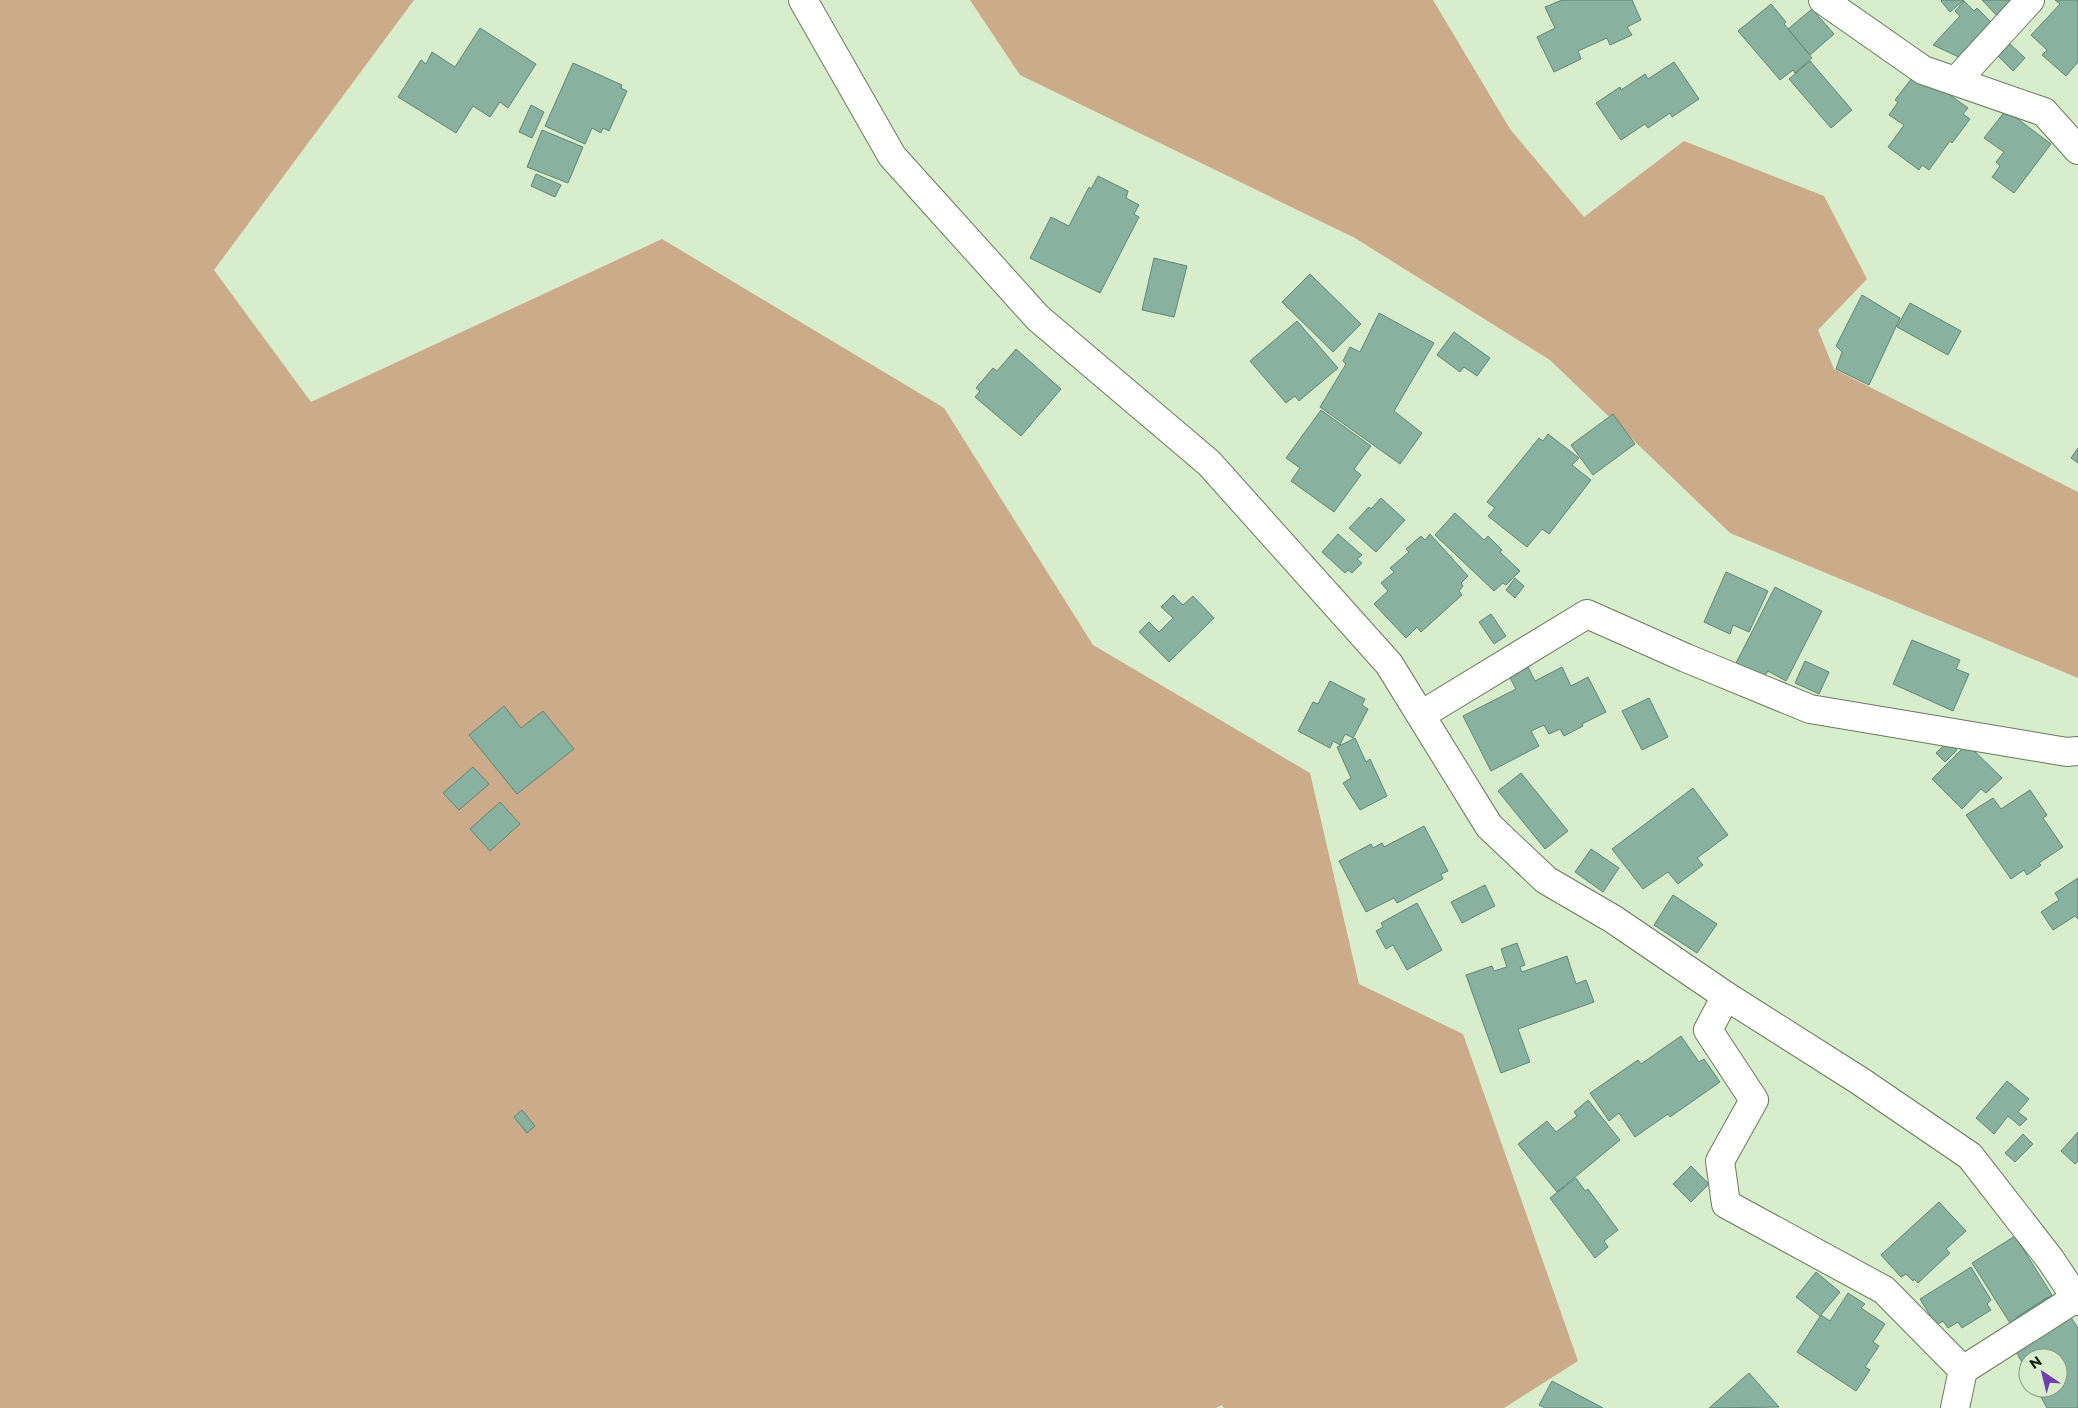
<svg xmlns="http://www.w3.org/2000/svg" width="2078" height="1408" font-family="Montserrat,sans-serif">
<rect width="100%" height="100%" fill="#d8edcc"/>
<g fill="#cbab8a">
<polygon points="0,0 414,0 214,270 311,402 662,239 944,408 1093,645 1310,773 1359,984 1463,1034 1578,1361 1504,1408 1224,1408 1222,1405 1216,1408 0,1408"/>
<polygon points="970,0 1433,0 1510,129 1584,217 1684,141 1824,196 1867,279 1818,330 1834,369 2078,492 2078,678 1730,533 1550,360 1355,238 1020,75"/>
</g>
<g fill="#89b1a0" stroke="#5f8676">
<polygon points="1562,0 1632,0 1641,20 1627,27 1632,35 1610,45 1607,38 1578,51 1581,59 1554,72 1537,37 1555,28 1545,7"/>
<polygon points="1942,0 1964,0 1950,12 1941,1"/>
<polygon points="1982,0 2019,0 2002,21"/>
<polygon points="2055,0 2078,0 2078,62 2066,76 2042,55 2047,50 2031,35 2060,4"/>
<polygon points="1964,1 1974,11 1977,8 1997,28 1965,60 1933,45 1960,16 1955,11"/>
<polygon points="1771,4 1786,22 1784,24 1812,58 1795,73 1793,70 1780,80 1738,31"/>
<polygon points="1812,9 1834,34 1810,55 1788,29"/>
<polygon points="480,28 536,64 508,108 500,102 490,117 473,106 456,133 398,97 421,60 426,64 432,52 455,67"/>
<polygon points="2010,44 2025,58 2013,71 1998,56"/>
<polygon points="1810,61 1852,110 1831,128 1789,79"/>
<polygon points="1674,62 1699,99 1672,117 1670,113 1648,128 1645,124 1621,140 1596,103 1620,87 1621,90 1645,74 1648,79"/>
<polygon points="573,63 622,85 621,88 627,91 609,131 603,128 601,133 592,128 585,144 545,126"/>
<polygon points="1912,78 1946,92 1968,108 1963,114 1970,119 1952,143 1950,141 1929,170 1922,165 1919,170 1888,147 1904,125 1889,115 1898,102 1895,100"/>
<polygon points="531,105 544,112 532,138 519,132"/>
<polygon points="2006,110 2051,144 2014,193 1992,177 2000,166 1996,162 2004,152 1984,138"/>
<polygon points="542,130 583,147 568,183 527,167"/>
<polygon points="536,174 561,185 555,197 531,186"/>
<polygon points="1098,176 1128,191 1126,198 1139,205 1134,214 1139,217 1100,293 1030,258 1051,217 1069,226 1089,187 1091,189"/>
<polygon points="1154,258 1187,266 1174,317 1142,310"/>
<polygon points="1310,274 1361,324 1333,352 1282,302"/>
<polygon points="1862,295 1900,318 1869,385 1836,369 1842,352 1836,346"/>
<polygon points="1910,303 1961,331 1948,355 1897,327"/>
<polygon points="1379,313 1434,343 1394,411 1422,433 1400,464 1320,407 1346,364 1343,361 1350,347 1360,352"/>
<polygon points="1297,321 1338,368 1299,401 1295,396 1286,403 1250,361"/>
<polygon points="1454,332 1490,358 1477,376 1464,367 1460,372 1437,355"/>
<polygon points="1016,349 1061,389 1021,436 975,397 980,391 976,388 993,368 997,371"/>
<polygon points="1321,410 1371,446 1354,469 1361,475 1334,512 1291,481 1300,468 1286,458"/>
<polygon points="1613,414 1635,444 1593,475 1571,445"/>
<polygon points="1548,434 1579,458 1572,465 1591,480 1549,534 1542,529 1527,547 1488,516 1495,508 1487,502 1539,438 1543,441"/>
<polygon points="2078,448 2078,463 2071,458"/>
<polygon points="1381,498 1405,520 1376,552 1349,528 1369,507 1371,509"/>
<polygon points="1455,513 1484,540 1488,536 1502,550 1500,552 1520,571 1506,585 1503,583 1494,591 1435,535"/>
<polygon points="1338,534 1362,555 1357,559 1362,563 1352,573 1348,570 1345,573 1322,552"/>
<polygon points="1430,534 1468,576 1461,583 1463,586 1459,591 1462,595 1421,632 1417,627 1406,638 1374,604 1388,591 1381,583 1394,572 1390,568 1409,552 1406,549 1421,536 1425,540"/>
<polygon points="1726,572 1768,591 1749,632 1733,625 1730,634 1704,622"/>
<polygon points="1515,578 1524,586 1515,598 1506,590"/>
<polygon points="1775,587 1822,611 1786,681 1768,671 1764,677 1736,663"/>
<polygon points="1173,595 1183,605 1193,596 1214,618 1169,662 1139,632 1149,622 1159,632 1173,618 1161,607"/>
<polygon points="1491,614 1506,636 1494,644 1479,622"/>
<polygon points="1912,640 1960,660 1956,669 1969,674 1953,711 1893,684"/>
<polygon points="1805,661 1829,672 1819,694 1795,683"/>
<polygon points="1528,667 1535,681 1562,667 1571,686 1588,677 1606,712 1582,724 1583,726 1564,736 1560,729 1549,734 1544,725 1531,731 1539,746 1491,771 1463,716 1516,689 1509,676"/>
<polygon points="1330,681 1365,699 1362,705 1368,709 1353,738 1345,734 1340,745 1333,741 1330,748 1298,731 1313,702 1318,704"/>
<polygon points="1649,698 1668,737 1642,750 1622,711"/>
<polygon points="504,706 521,728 543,711 574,749 517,794 469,735"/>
<polygon points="1355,738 1366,762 1370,759 1387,796 1360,810 1343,783 1351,778 1337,747"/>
<polygon points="1948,741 1957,750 1945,762 1936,753"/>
<polygon points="1967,744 2002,778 1986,793 1981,789 1962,809 1932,779"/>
<polygon points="473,767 489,784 459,810 443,793"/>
<polygon points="1521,773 1568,831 1545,849 1498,791"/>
<polygon points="1693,788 1728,835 1697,858 1703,865 1678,884 1668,872 1643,889 1612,849"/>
<polygon points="2030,790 2047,815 2043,818 2063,847 2039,863 2041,865 2027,875 2024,870 2011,879 1966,815 1993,798 2001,809"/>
<polygon points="500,802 520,824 490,851 470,829"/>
<polygon points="1424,826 1448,871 1441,874 1443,879 1397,903 1394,898 1366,912 1339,861 1371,844 1373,848 1382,843 1384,847"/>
<polygon points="1591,849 1619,868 1603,892 1575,872"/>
<polygon points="2078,878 2078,919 2075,916 2053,930 2041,912 2059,900 2055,893"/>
<polygon points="1485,885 1495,906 1462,923 1451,902"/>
<polygon points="1673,895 1717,924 1697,953 1654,925"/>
<polygon points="1417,903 1442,950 1407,970 1393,945 1386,949 1376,931 1383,927 1381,923"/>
<polygon points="1517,943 1525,965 1520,967 1522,972 1567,956 1576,984 1586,980 1594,1002 1518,1029 1530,1062 1501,1073 1466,975 1492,966 1494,971 1507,967 1501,949"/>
<polygon points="1681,1036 1699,1062 1704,1059 1720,1082 1670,1117 1668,1114 1635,1137 1619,1113 1609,1121 1590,1093 1638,1060 1641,1064"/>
<polygon points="2007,1081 2029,1099 2018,1112 2027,1119 2020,1126 2008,1116 1994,1134 1976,1118"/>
<polygon points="1588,1100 1620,1140 1557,1192 1518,1144 1547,1121 1556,1132 1577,1116 1574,1112"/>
<polygon points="522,1110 535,1126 527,1133 514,1117"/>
<polygon points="2078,1132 2078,1161 2075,1164 2061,1151"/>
<polygon points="2023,1134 2033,1144 2015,1162 2005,1153"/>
<polygon points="1691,1166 1709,1184 1691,1202 1673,1184"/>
<polygon points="1576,1178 1585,1191 1588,1189 1618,1230 1604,1241 1608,1247 1595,1258 1550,1198"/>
<polygon points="1939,1202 1966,1231 1946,1249 1950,1253 1918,1283 1914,1279 1913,1281 1906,1274 1901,1277 1881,1255"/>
<polygon points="2015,1236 2052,1295 2010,1323 1972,1263"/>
<polygon points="1971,1267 1991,1300 1987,1304 1991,1310 1962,1328 1958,1322 1948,1328 1943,1321 1936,1325 1920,1299"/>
<polygon points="1816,1272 1840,1292 1820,1316 1796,1297"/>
<polygon points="1848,1293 1865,1304 1861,1308 1885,1324 1873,1342 1879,1346 1865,1367 1870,1370 1856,1391 1797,1352 1821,1315 1830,1321"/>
<polygon points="2048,1297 2051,1302 2019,1320 2017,1317"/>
<polygon points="2070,1316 2078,1328 2078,1408 2047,1408 2036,1388 2058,1388 2058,1358 2028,1358 2028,1373 2014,1348"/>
<polygon points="1749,1373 1779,1407 1709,1408"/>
<polygon points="1552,1381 1603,1408 1545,1408 1539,1405"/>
</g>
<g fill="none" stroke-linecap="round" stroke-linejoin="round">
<defs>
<g id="minor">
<polyline points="803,0 892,156 1038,318 1209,463 1389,664 1489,826 1546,880 1613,919 1726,996 1860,1081 1970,1156 2050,1259 2078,1301"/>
<polyline points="1823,0 1923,70 2044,112 2078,150"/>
<polyline points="1956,81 2030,0"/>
<polyline points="1421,715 1587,614 1686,658 1810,709 2067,752 2078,751"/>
<polyline points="1726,996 1708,1030 1754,1100 1720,1161 1726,1204 1884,1290 1963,1370"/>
<polyline points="1955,1408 1963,1370 2076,1298"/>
</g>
</defs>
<use href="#minor" stroke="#677a5c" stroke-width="30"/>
<use href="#minor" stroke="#fff" stroke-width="28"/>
</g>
<g transform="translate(2043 1373) rotate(325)"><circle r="24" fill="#d8edcc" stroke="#8a9a82"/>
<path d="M0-4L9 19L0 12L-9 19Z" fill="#6f3eb5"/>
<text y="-8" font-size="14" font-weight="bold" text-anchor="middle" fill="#161e12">N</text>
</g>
</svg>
